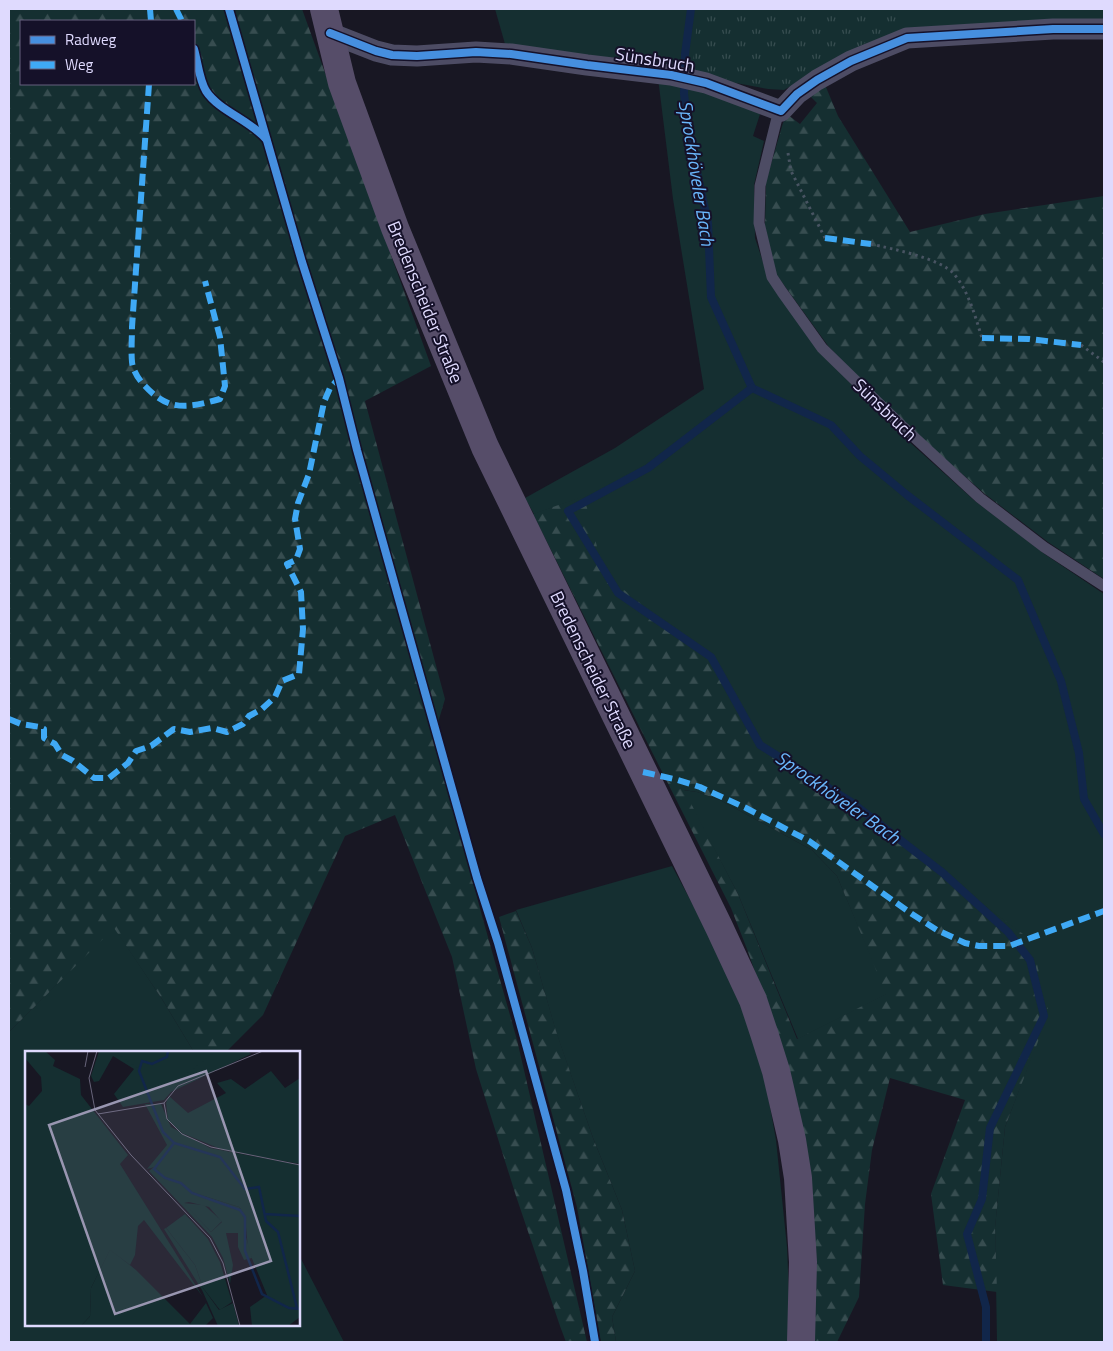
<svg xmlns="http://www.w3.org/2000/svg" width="1113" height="1351" font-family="'Titillium Web',sans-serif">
<defs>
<pattern id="forest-firs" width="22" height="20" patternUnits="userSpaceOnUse" patternTransform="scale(1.25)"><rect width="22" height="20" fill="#152f31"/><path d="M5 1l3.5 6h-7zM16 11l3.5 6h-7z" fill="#374d50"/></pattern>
<pattern id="park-tufts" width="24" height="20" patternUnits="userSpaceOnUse" patternTransform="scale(1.25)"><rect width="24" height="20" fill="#152f31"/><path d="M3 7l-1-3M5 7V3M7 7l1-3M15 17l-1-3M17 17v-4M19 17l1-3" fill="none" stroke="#374d50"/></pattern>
</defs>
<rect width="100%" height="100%" fill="#181723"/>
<g fill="#152f31">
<polygon points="495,9 1104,9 1104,24 981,27 799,81 784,90 768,89 645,66 507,51"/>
<polygon points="658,78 761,111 753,136 764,141 754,185 755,238 769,280 818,350 895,429 975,501 1046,555 1104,594 1104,1342 997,1342 995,1227 1005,1127 1048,1013 1030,940 858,810 754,737 705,655 603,574 583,497 534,514 525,498 615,448 704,389 673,199"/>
<polygon points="683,790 697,792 720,800 812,850 837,876 887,994 798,1039 738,894"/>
<polygon points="672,866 713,942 739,999 764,1073 776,1140 787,1247 790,1317 789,1342 616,1342 612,1317 635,1271 622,1210 593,1138 556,1032 532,948 516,910"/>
<polygon points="114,927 162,999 194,1052 26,1052 26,1325 299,1325 299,1255 344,1342 9,1342 9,1032"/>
</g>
<g fill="url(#forest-firs)" fill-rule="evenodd">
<path d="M9,9H302L431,366L365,401L445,699L434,736L482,916L517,1040L587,1342H566L560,1326L516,1196L476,1069L452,957L395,815L345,836L263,1015L226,1052H194L162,999L114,928L9,1032ZM21,21H194V84H21Z"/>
<polygon points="823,80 838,116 910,232 985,214 1104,196 1104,579 1048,542 985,494 905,424 829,347 776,274 765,227 766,181 783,123 788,115 800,124 817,103 808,94"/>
<path d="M584,496L604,574L706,655L753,737L858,811L1031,940L1049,1013L1005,1127L995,1228L997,1292L943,1285L931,1194L965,1100L890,1078L872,1150L865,1204L859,1297L837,1342H808L789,1068L747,949L731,908L647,742L533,514ZM684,790L697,792L720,800L812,850L837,876L886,994L797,1039L738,894Z"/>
<polygon points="516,911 532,948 556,1031 593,1138 622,1210 635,1271 612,1317 616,1342 601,1342 577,1207 499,917"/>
</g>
<polygon fill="url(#park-tufts)" points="698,9 927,9 783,88 692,74"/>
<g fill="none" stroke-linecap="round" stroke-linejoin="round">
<g stroke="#11264a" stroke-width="8">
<polyline points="691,9 685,54 684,94 691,144 708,223 711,297 752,388 831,425 860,456 907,495 1018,580 1061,681 1079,753 1084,799 1104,834"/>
<polyline points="752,388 648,468 568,511 618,593 711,657 760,745 851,802 943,873 1008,932 1030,960 1044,1016 990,1128 982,1199 967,1234 986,1307 986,1342"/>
</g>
<g stroke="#485462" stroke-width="3" stroke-dasharray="2.5 4" stroke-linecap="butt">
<polyline points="788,153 791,171 825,238"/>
<path d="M871,244C892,249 940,258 954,274C969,292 975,316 982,338"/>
<polyline points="1081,345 1104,362"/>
</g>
<polyline stroke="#4d4c64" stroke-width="11" points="781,111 778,114 760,186 759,223 772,277 782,292 822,348 901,425 980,498 1044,547 1104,586"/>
<polyline stroke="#4d4c64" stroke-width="21" points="330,33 376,51 392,55 417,56 476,52 511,54 587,65 671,75 706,83 781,111 797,94 817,80 851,61 907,38 1053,29 1104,29"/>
<polyline stroke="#564d69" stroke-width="28" points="324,9 342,83 395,228 485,447 719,927 753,1000 764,1033 776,1071 792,1140 798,1178 803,1262 801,1342"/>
<g stroke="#3fa9f5" stroke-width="6" stroke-dasharray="12 6" stroke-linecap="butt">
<polyline points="150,9 151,21"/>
<polyline points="176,9 182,21"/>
<path d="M149,84L132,327C132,338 131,351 132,362C133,371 139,380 145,386C169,412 188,408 220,399L225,386L220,337L205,281"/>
<polyline points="825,238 871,244"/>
<polyline points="982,338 1029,339 1081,345"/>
<polyline points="9,719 21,724 40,727 44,729 44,738 55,744 62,755 73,761 94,778 109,778 128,763 136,751 151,746 174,729 190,732 212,728 227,732 243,724 249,716 262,709 275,697 282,681 299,674 303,629 301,592 287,564 296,560 300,549 295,519 298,503 309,474 324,402 330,388 339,378"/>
<polyline points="643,772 678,780 700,787 746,808 809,841 912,914 937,930 965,943 979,946 1009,946 1104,911"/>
</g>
<defs>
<g id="cycleway">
<polyline points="229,9 302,262 339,378 357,450 477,878 498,943 566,1190 583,1271 595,1342"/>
<polyline points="330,33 376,51 392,55 417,56 476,52 511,54 587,65 671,75 706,83 781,111 797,94 817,80 851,61 907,38 1053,29 1104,29"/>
<path d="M194,49C198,63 199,79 206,91C219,111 250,120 266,139"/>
</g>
</defs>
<use href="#cycleway" stroke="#151129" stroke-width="11"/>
<use href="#cycleway" stroke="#468fdf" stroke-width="8"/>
</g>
<g text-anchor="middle" stroke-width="4" stroke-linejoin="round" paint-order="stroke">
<g font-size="18" fill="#dfdafe" stroke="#151129">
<text transform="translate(655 60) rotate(9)" y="6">Sünsbruch</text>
<text transform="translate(425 302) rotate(68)" y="6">Bredenscheider Straße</text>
<text transform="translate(885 410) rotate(44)" y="6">Sünsbruch</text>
<text transform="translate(593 670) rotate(64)" y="6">Bredenscheider Straße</text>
</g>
<g font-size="19" font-style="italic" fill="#6ab7fc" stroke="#151129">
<text transform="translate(697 173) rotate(81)" y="7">Sprockhöveler Bach</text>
<text transform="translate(838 797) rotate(35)" y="7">Sprockhöveler Bach</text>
</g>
</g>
<g transform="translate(25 1051)">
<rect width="275" height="275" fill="#181723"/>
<path d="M74,0H223L226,3L146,41L139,49L98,56L89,43L109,18L88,5L74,30L69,31L66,25ZM120,53H136L146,76L185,97L275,114V266L263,275H227L225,256L242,244L223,198L220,165L214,156L166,141L155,132L137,125L130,116L122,118L142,94ZM158,152L179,154L197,170L186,181ZM160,163L183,188L195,211L207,251L195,259L178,237L170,214L141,177ZM85,198L111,219L165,273L181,252L188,267L180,275H56L65,265L66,237Z" fill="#152f31"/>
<path d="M0,0H20L30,9L28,15L55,28L56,44L103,104L95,113L178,246L119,169L113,175L110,204L105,214L85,199L66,237L65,265L56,275H0V53L4,55L17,40L16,26L0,7ZM246,20L260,37L275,27V113L198,99L157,82L143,69L141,52L144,45L163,62L201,42L192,32L206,28L220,38ZM130,115L137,125L155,132L166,141L214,156L220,165V183L227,207L219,209L213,196V182H201L208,214L205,233L198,207L187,186L124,120ZM164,151L184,156L197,171L186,181L159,152ZM141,177L170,214L178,237L194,259L208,252L214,275H193L177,239L139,178Z" fill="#152f31" fill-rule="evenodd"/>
<path d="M89,0H191L159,25L139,48L125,51L115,19Z" fill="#152f31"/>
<path fill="none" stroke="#11264a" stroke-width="2.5" d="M143,0L142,6L127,13L117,10L114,20L138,81L149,92L195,106L220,138L234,136L241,170L253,181L272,257M149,92L129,118L140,127L156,132L167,142L215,159L220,166V200L237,243L264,257L275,258M239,163L275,165"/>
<path fill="none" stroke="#68657b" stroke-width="1" d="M72,0L64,27L70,59L106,104L185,187L198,212L215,275M238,0L153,35L139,52L142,68L157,83L186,96L275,114M60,16L63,0M73,63L139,52"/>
<path fill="#9996b1" fill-opacity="0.15" stroke="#9996b1" stroke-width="2.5" d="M181,20L246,210L90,263L24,74Z"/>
<rect width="275" height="275" fill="none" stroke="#dfdafe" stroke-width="2.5"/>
</g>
<rect width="1113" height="1351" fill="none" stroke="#dfdafe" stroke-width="20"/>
<rect x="20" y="20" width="175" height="65" fill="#151129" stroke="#66617e"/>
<rect x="30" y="36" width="25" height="8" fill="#468fdf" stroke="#66617e"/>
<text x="65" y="45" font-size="15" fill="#dfdafe">Radweg</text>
<rect x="30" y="61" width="25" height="8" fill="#3fa9f5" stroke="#66617e"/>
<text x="65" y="70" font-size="15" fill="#dfdafe">Weg</text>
</svg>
